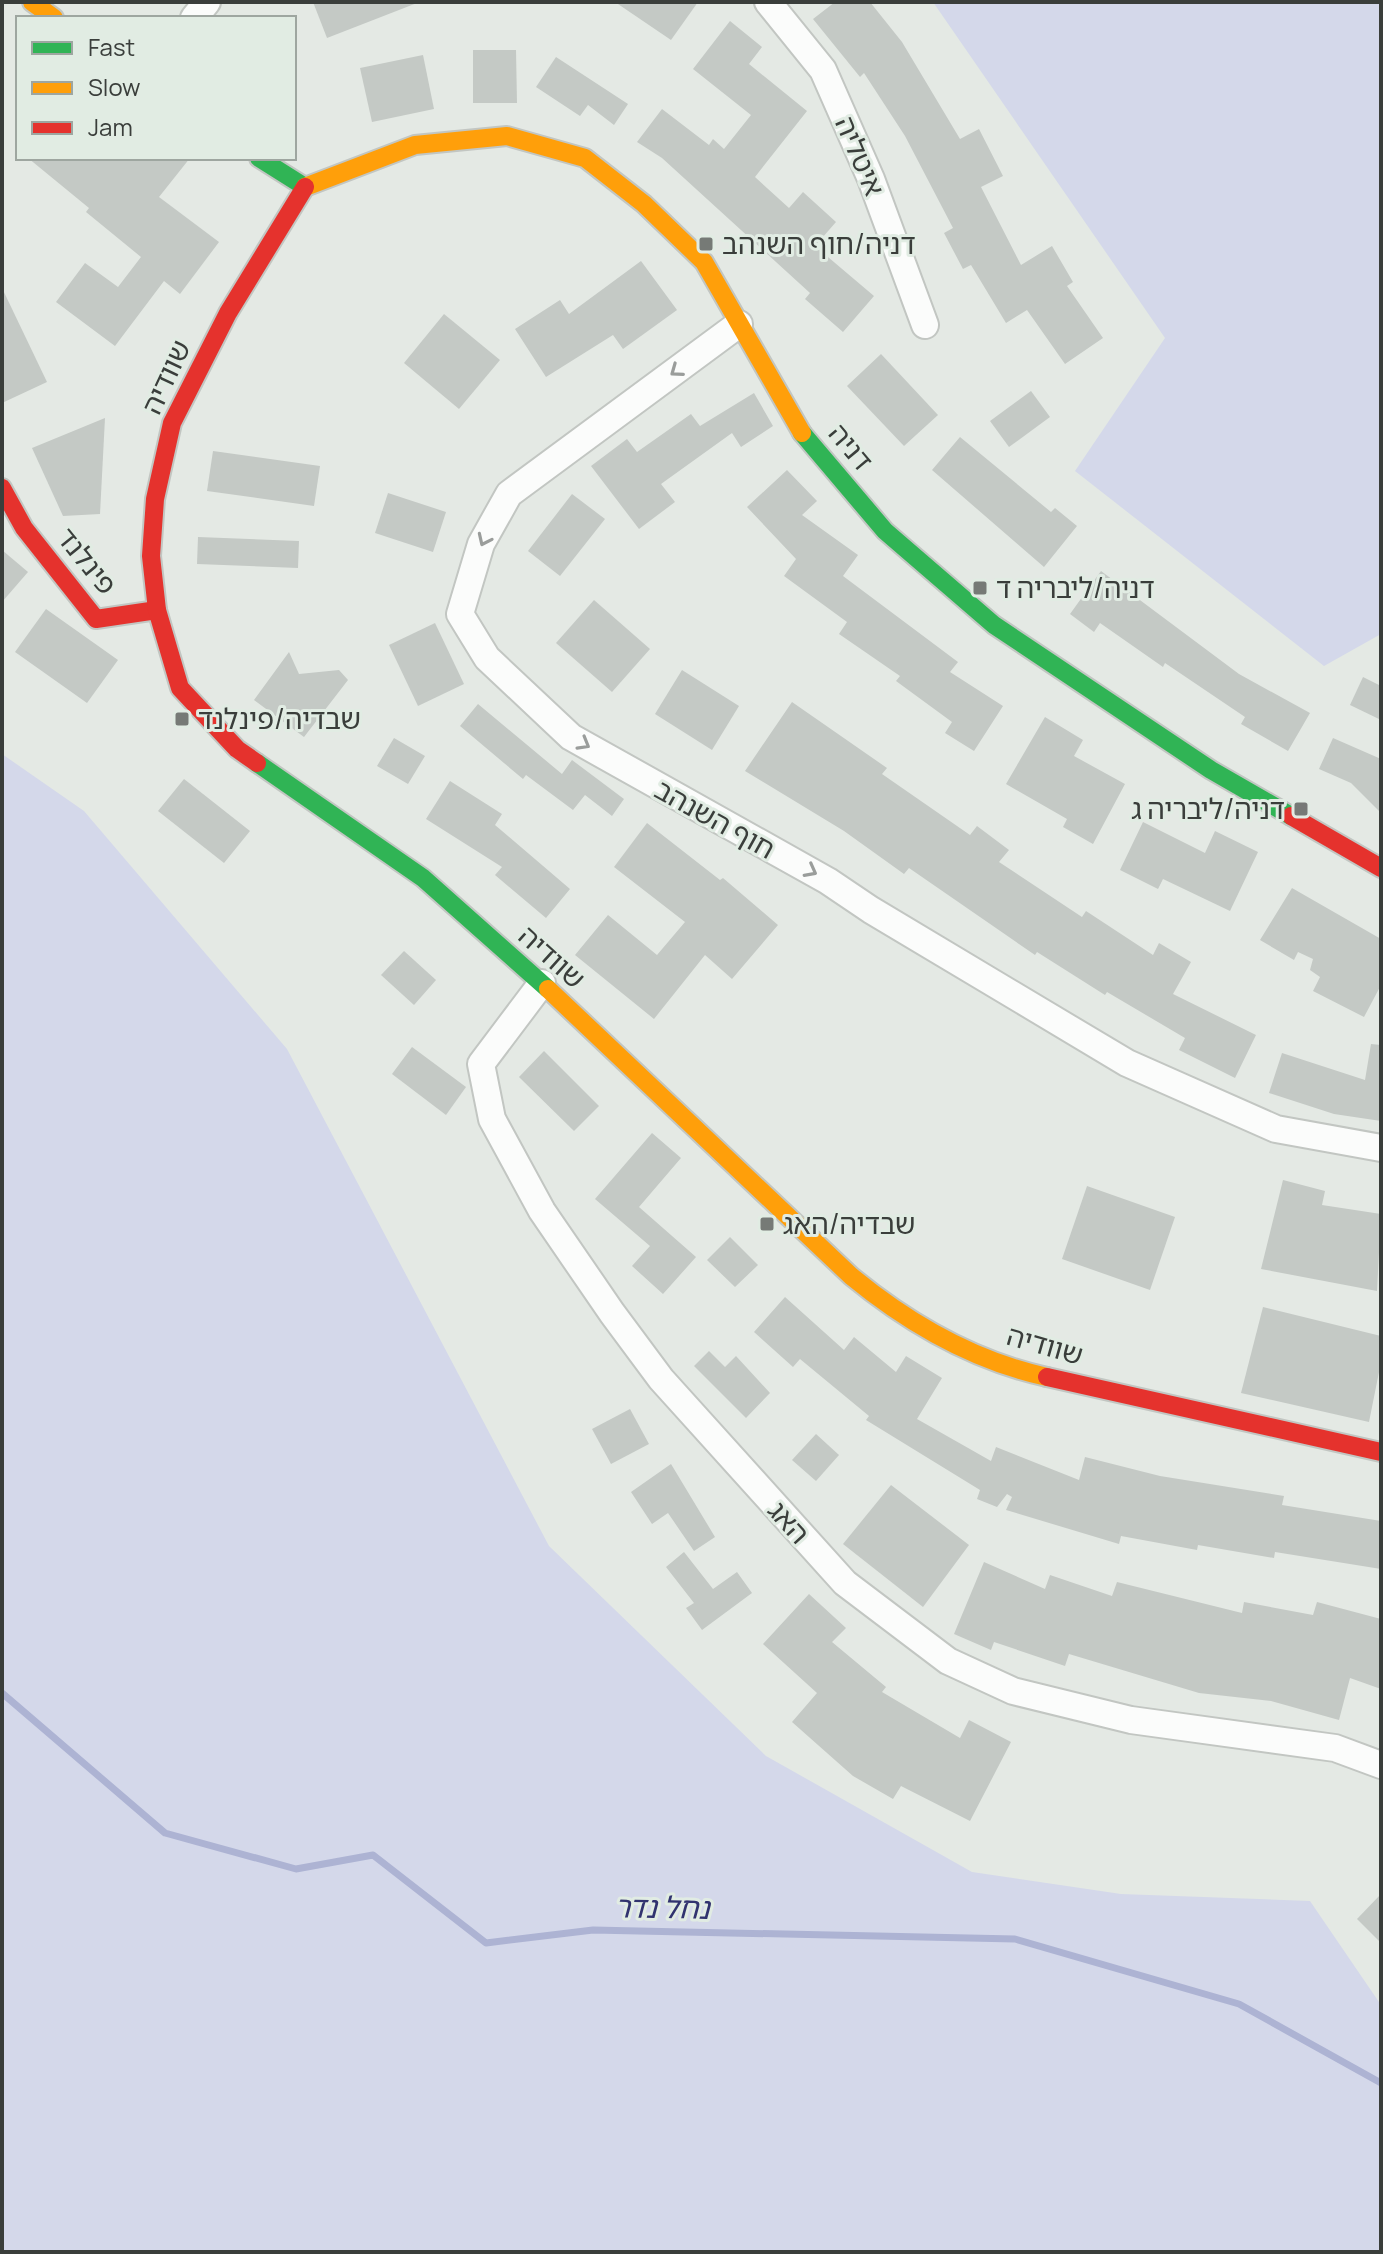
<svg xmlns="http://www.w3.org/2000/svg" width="1383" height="2254" font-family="Manrope,'Noto Sans Hebrew',sans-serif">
<rect width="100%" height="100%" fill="#e4e9e4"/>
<g fill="#d4d8ea">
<polygon points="933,2 1381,2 1381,634 1324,666 1075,471 1165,338"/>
<polygon points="2,754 84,811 287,1049 549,1546 766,1756 972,1872 1121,1894 1310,1901 1381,2005 1381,2252 2,2252"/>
</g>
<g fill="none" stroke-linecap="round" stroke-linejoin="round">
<polyline stroke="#adb3d3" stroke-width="7" points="2,1693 165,1833 296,1869 373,1855 486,1943 593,1930 1015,1939 1239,2004 1381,2083"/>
</g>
<g fill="#c4c9c5">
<polygon points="313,2 417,2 417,3 327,38"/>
<polygon points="615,2 698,2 671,40"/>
<polygon points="835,2 870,2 902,42 960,139 979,129 1003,176 981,187 1021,265 1052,246 1073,282 1067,286 1103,338 1065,364 1027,310 1006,323 971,265 963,269 944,233 953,228 905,136 864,73 860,77 813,19"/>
<polygon points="730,21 762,47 749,64 807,111 755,177 789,208 803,192 836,222 815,246 874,296 843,332 805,299 810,293 662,158 637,142 662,109 709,145 713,139 724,149 751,115 693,69"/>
<polygon points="473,50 516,50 517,103 473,103"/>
<polygon points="423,55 434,109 372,122 360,68"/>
<polygon points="556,57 628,104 614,125 588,105 580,116 536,87"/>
<polygon points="28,158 190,158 159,197 219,242 180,294 164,281 115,346 56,302 85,263 118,287 141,257 86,212 89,208"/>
<polygon points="641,261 677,310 623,349 613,335 546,377 515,329 560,300 569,314"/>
<polygon points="2,288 47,382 2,403"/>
<polygon points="444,314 500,360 459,409 404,363"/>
<polygon points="881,354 938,415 904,446 847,386"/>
<polygon points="1031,391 1050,417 1009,447 990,421"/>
<polygon points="754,393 773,426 741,447 732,433 661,484 675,502 639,529 591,466 627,439 637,452 691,414 700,426"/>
<polygon points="105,418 100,514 63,516 32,448"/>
<polygon points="960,437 1051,512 1055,508 1077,526 1044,567 932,470"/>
<polygon points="213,451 320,466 314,506 207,491"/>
<polygon points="787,470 817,501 802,515 858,555 843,576 958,662 950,672 1003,706 974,751 945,733 952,722 896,681 900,676 839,634 847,622 784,576 796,559 747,507"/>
<polygon points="388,493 446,512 433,552 375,533"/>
<polygon points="572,494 605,519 560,576 528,551"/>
<polygon points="198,537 299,541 298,568 197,564"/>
<polygon points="2,550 28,572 2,602"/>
<polygon points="1101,571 1239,674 1310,713 1288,751 1241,724 1245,717 1165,663 1163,667 1100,623 1094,632 1070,614"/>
<polygon points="594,600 650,649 612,692 556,643"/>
<polygon points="46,609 118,660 87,703 15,652"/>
<polygon points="435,623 464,684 418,706 389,645"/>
<polygon points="289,652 299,674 339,670 348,680 304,737 254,700"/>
<polygon points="682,670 739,706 712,750 655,714"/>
<polygon points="1363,677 1381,686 1381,720 1350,705"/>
<polygon points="792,702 887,768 882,774 970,835 977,826 1009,850 999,862 1082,917 1086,911 1153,955 1159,943 1191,962 1173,994 1256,1035 1235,1078 1179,1050 1185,1038 1107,992 1105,995 1037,952 1035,955 909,868 904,874 844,831 745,771"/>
<polygon points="478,704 562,774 572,760 624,799 612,816 585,795 573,810 526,775 523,779 460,726"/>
<polygon points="1045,717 1083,740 1074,756 1125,784 1093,844 1063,827 1067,819 1006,784"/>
<polygon points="394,738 425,756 408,784 377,766"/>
<polygon points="1333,738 1381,759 1381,813 1351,783 1319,769"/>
<polygon points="184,779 250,831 224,863 158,811"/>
<polygon points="450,781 502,814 495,825 570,889 546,918 495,875 502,867 426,819"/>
<polygon points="1143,822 1205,853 1215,831 1258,852 1230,911 1163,879 1158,889 1120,870"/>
<polygon points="647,823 720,880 723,878 778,925 732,979 705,955 654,1019 575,955 608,915 657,955 685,922 614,867"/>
<polygon points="1292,888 1381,939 1381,985 1364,1017 1313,991 1320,977 1310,970 1313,959 1298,952 1294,960 1260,940"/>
<polygon points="404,951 436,980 414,1005 381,975"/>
<polygon points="1371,1044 1381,1045 1381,1121 1334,1114 1269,1093 1282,1053 1365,1080"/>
<polygon points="412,1047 466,1087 446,1115 392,1074"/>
<polygon points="544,1051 599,1106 574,1131 519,1077"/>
<polygon points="652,1133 681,1158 639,1207 696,1257 663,1294 632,1266 650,1246 595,1199"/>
<polygon points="1283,1180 1325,1191 1322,1205 1381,1214 1377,1291 1261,1269"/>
<polygon points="1087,1186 1175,1217 1150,1290 1062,1259"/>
<polygon points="730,1237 758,1265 735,1287 707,1260"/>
<polygon points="785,1297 844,1350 854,1337 896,1372 906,1356 942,1378 917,1419 991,1461 996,1447 1079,1480 1085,1457 1160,1476 1284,1496 1282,1505 1381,1521 1381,1569 1275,1552 1274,1558 1198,1545 1197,1550 1121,1536 1119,1544 1006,1510 1012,1497 1007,1494 997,1507 977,1499 980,1490 866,1420 869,1416 800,1359 793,1367 754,1332"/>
<polygon points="1263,1307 1381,1336 1381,1362 1369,1422 1241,1393"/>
<polygon points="709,1351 725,1367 736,1356 770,1393 746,1418 694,1366"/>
<polygon points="630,1409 649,1444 611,1464 592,1429"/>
<polygon points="816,1434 839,1455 816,1481 792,1460"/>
<polygon points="671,1464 715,1537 694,1551 668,1513 652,1524 631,1492"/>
<polygon points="891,1485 969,1545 923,1607 843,1544"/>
<polygon points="684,1552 713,1589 737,1572 752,1593 702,1630 686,1608 694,1603 666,1567"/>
<polygon points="984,1562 1045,1589 1050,1575 1112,1596 1117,1582 1242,1613 1244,1602 1313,1615 1317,1602 1381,1619 1381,1689 1350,1678 1339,1720 1271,1701 1199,1693 1069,1654 1065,1666 994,1642 991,1650 954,1634"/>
<polygon points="809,1594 846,1628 832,1642 886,1687 882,1692 960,1738 969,1720 1011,1742 970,1821 901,1786 893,1799 853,1776 792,1722 817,1693 763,1644"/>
<polygon points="1381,1894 1381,1943 1357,1919"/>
</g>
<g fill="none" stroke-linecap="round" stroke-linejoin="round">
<defs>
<g id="street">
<polyline points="768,2 823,70 871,179 925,325"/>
<polyline points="194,18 207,2"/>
<polyline points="739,324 509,494 481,544 460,614 487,658 571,737 828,881 871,910 1127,1063 1276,1129 1381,1148"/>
<polyline points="542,983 481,1064 492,1119 542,1211 612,1313 661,1379 845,1583 948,1661 1013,1691 1131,1720 1335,1748 1381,1765"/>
</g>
<g id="fast">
<polyline points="259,158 305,187"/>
<polyline points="802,433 885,531 994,625 1211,770 1291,816"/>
<polyline points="257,763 423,878 548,989"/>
</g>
<g id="slow">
<polyline points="32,2 54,18"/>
<polyline points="305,187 415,145 507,136 585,158 644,204 704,262 802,433"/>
<path d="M548,989L851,1276C908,1323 974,1361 1047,1377"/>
</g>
<g id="jam">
<polyline points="2,488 24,528 96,619 157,610"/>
<polyline points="257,763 237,749 180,688 157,610 151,556 155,499 172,423 228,313 305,187"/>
<polyline points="1291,816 1381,868"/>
<polyline points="1047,1377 1381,1452"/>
</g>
</defs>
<use href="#street" stroke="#c2c6c2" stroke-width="30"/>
<use href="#fast" stroke="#c2c6c2" stroke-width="22"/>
<use href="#slow" stroke="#c2c6c2" stroke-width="22"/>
<use href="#jam" stroke="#c2c6c2" stroke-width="22"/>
<use href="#street" stroke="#fbfcfb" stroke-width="26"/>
<use href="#fast" stroke="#30b455" stroke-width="18"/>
<use href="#slow" stroke="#ff9f0a" stroke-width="18"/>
<use href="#jam" stroke="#e5322d" stroke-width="18"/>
</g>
<defs><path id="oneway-chevron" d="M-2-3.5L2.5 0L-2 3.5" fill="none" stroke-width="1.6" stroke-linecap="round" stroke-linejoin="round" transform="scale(2)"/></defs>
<g stroke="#9a9d9b">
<use href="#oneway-chevron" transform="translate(676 371) rotate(144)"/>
<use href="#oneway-chevron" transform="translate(484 540) rotate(115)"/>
<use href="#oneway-chevron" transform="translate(584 744) rotate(30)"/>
<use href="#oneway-chevron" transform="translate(811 871) rotate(28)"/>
</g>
<g fill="#767a76" stroke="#e1ece3" stroke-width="3">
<rect x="698" y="236" width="16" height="16" rx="4"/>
<rect x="972" y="580" width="16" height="16" rx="4"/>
<rect x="174" y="711" width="16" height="16" rx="4"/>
<rect x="1293" y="801" width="16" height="16" rx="4"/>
<rect x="759" y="1216" width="16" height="16" rx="4"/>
</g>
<g text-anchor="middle" stroke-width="6" stroke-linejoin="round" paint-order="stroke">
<g font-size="28" fill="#3a3e3b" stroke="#e1ece3">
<text transform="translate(860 156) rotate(67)" y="10">איטליה</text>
<text transform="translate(166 377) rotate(-65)" y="10">שוודיה</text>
<text transform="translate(851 447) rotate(50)" y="10">דניה</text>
<text transform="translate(87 561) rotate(51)" y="10">פינלנד</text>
<text transform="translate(715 819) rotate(29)" y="10">חוף השנהב</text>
<text transform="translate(552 957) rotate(42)" y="10">שוודיה</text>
<text transform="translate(1045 1345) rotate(16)" y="10">שוודיה</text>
<text transform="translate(789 1522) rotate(48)" y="10">האג</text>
</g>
<g font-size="28" fill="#3a3e3b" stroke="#e1ece3" text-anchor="start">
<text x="722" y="254">דניה/חוף השנהב</text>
<text x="996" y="598">דניה/ליבריה ד</text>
<text x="198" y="729">שבדיה/פינלנד</text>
<text x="1285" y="819" text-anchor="end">דניה/ליבריה ג</text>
<text x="783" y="1234">שבדיה/האג</text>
</g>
<g font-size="30" font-style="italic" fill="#31336f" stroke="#e1ece3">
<text transform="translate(662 1908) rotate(1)" y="10">נחל נדר</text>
</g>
</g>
<rect width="1383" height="2254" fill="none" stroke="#3a3e3b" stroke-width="8"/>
<rect x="16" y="16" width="280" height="144" fill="#e1ece3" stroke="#9ea6a0" stroke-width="2"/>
<rect x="32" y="42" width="40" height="12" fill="#30b455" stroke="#9ea6a0" stroke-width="2"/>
<text x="88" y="56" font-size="24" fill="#3a3e3b">Fast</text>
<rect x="32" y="82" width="40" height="12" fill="#ff9f0a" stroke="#9ea6a0" stroke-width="2"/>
<text x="88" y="96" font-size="24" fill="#3a3e3b">Slow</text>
<rect x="32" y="122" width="40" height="12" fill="#e5322d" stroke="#9ea6a0" stroke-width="2"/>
<text x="88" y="136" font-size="24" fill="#3a3e3b">Jam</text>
</svg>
